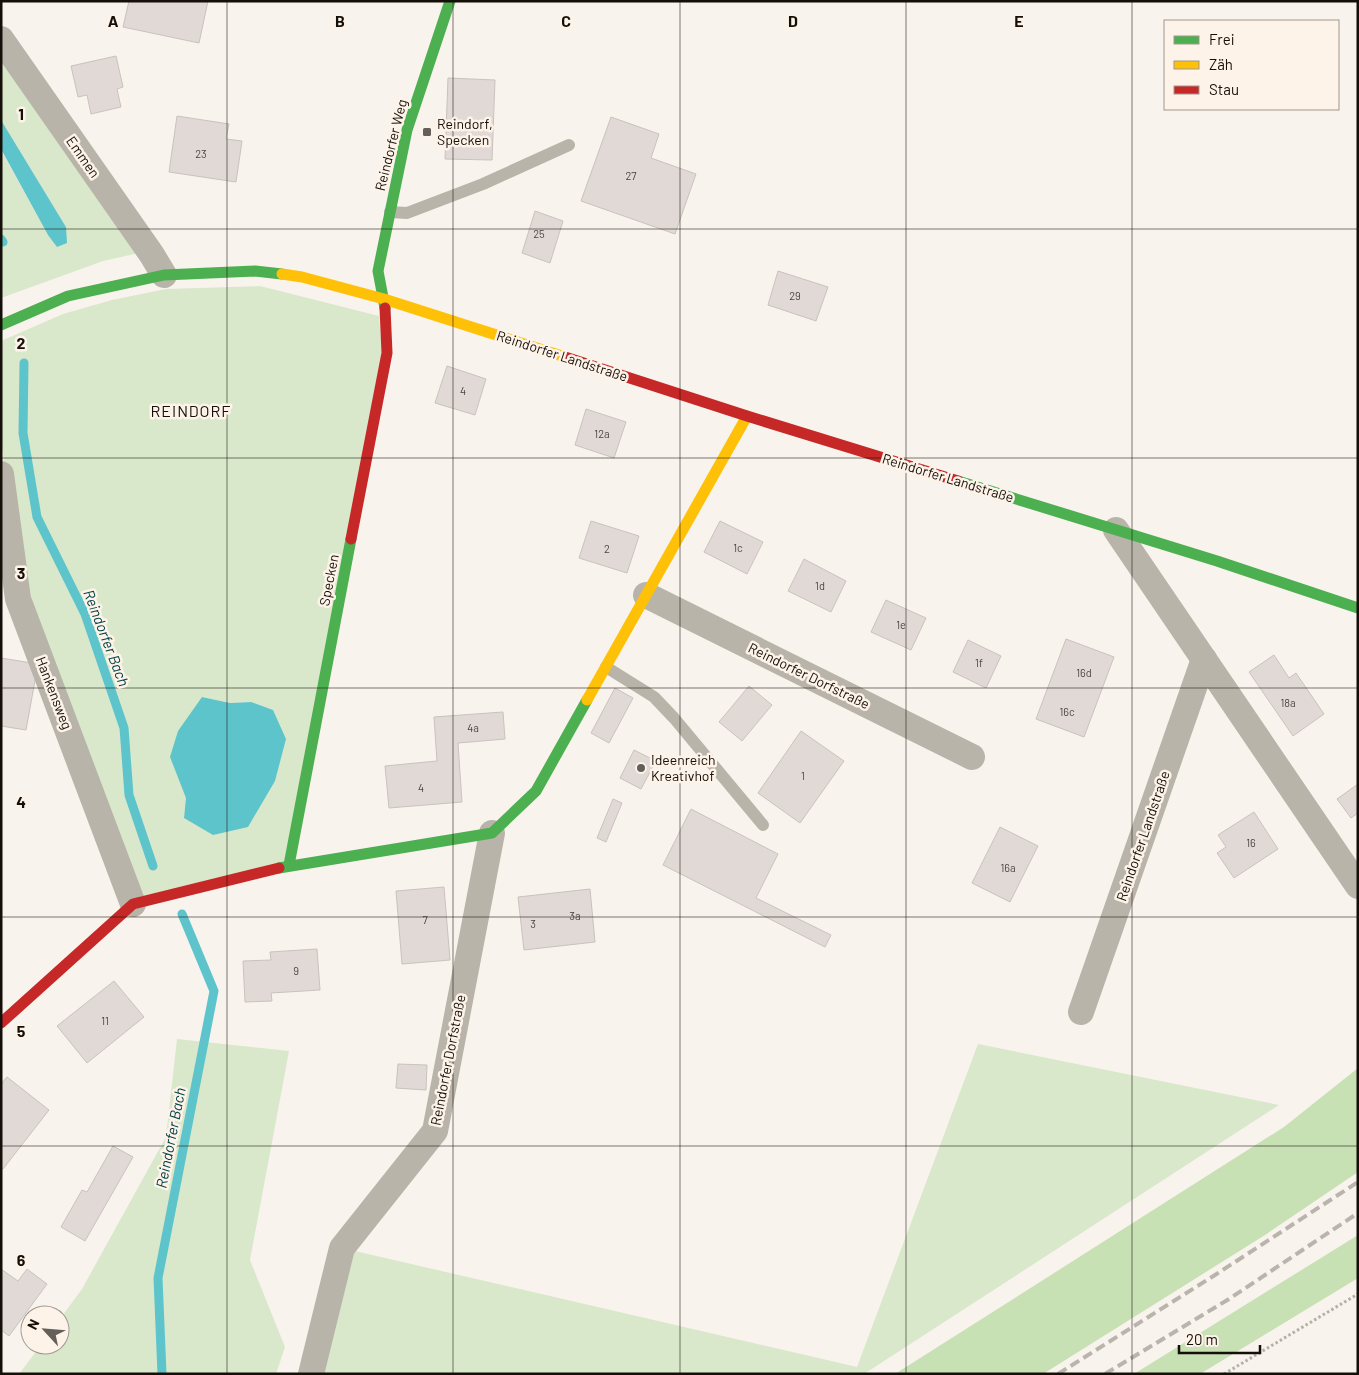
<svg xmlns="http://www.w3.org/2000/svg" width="1359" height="1375" font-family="Barlow,sans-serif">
<rect width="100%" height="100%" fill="#f8f3ed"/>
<g fill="#d9e8cb" fill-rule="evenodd">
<polygon points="1,45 139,253 103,261 1,298 1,150 48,235 66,227 1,120"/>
<path d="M260,286L379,316L382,352L286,861L138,898L23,598L1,441V341L63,314L112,300L166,289ZM202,697L230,703L251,702L184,818Z"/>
<polygon points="177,1039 289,1051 250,1260 285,1347 276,1374 19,1374 41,1345 60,1345 60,1319 82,1289 166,1137"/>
<polygon points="978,1044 1279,1105 864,1374 311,1374 342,1248 857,1367"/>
</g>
<g fill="#c7e0b4">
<polygon points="1358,1068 1358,1172 1265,1235 1043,1374 895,1374 1284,1127"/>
<polygon points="1358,1235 1358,1278 1200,1374 1134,1374"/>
</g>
<g fill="#5ec4cb">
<polygon points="1,120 66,227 67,243 57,247 48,235 1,149"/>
<polygon points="202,697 230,703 251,702 273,710 286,739 275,781 248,827 213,835 184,818 186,798 170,757 178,731"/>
</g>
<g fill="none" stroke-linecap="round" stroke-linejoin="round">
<g stroke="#5ec4cb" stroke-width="9">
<polyline points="1,239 3,242"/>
<polyline points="24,363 23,433 37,517 85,614 124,728 129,795 153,866"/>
<polyline points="162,1374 158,1278 214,991 182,914"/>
</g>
</g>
<g fill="#e1d9d5" stroke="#c9c2be">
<polygon points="129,1 208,1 199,43 123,27"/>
<polygon points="116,56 123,87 117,89 121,107 91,114 87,95 78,97 71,66"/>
<polygon points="448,78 495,80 492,160 445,159"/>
<polygon points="177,116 229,124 226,139 242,141 236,182 169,172"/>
<polygon points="611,117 659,134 651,158 696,174 675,234 581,201"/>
<polygon points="535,211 563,221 550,263 522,253"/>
<polygon points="778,271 828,287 816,321 768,305"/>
<polygon points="447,366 486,379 475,415 435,403"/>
<polygon points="586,409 626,422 614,458 575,445"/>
<polygon points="591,521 639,536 627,573 579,558"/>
<polygon points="720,521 763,542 747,574 704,552"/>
<polygon points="804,559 846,581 831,612 788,591"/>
<polygon points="886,600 926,618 911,650 871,632"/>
<polygon points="1066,639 1114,657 1084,737 1036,719"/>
<polygon points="968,640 1001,656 986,688 953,672"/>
<polygon points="1274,655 1289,678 1296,673 1324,714 1293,736 1249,672"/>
<polygon points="1,658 38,664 26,730 1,726"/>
<polygon points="749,686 772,705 742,741 719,722"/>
<polygon points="615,688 633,698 609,743 591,733"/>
<polygon points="503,712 505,739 458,743 462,802 389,808 385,766 437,761 434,717"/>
<polygon points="801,731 844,761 800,823 758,793"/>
<polygon points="634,750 656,761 641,789 620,778"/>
<polygon points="1358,784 1358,813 1351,818 1337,799"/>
<polygon points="613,799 622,803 606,842 597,838"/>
<polygon points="691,809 778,854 756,898 831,935 825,947 663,865"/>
<polygon points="1254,812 1278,849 1234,878 1217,853 1226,847 1218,835"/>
<polygon points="1000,827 1038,846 1010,902 972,883"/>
<polygon points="444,887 450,960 402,964 396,891"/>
<polygon points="590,889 595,942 524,950 518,897"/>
<polygon points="317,949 320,990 271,993 272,1001 245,1002 243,961 271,960 270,952"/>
<polygon points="114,981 144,1017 87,1063 57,1026"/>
<polygon points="398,1064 427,1065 426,1090 396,1088"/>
<polygon points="7,1077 49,1110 3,1169 1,1168 1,1084"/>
<polygon points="113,1146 133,1157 85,1241 61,1227 82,1190 87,1192"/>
<polygon points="1,1269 18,1281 27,1269 47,1284 9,1336 1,1330"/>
</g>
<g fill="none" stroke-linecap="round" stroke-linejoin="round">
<polyline stroke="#b5b0a7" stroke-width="3" stroke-dasharray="2.5 2.5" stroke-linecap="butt" points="1224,1374 1358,1294"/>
<g stroke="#b9b4a9" stroke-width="12">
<polyline points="390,212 407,213 483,184 569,145"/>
<polyline points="606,667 654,697 674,718 763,825"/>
</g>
<g stroke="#b9b4a9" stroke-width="26">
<polyline points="1,39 152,255 164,275"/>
<polyline points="1,474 18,599 133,904"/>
<polyline points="1116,530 1358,886"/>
<polyline points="646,595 972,757"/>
<polyline points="1081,1012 1204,659"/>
<polyline points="311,1374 342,1248 435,1131 492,833"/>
</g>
<g stroke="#4caf50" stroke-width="11">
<polyline points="385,308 378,271 407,130 450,1"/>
<polyline points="1,325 68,296 164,275 255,271 282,274"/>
<polyline points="958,481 1217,561 1358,608"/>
<polyline points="289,865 351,539"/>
<polyline points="279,868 492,833 536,791 587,700"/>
</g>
<g stroke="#ffc107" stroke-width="11">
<polyline points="282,274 302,277 384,299 565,357"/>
<polyline points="587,700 747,416"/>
</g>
<g stroke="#c62828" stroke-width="11">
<polyline points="565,357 747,416 958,481"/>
<polyline points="351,539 387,353 385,308"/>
<polyline points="1,1023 133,904 279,868"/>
</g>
<g stroke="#b9b5ad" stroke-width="4" stroke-dasharray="10 5" stroke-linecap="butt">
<polyline points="1058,1374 1215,1275 1358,1182"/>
<polyline points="1105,1374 1229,1299 1358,1213"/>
</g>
</g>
<path fill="none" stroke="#150f09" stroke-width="1" stroke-opacity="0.55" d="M227,1V1374M453,1V1374M680,1V1374M906,1V1374M1132,1V1374M1,229H1358M1,458H1358M1,688H1358M1,917H1358M1,1146H1358"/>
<g fill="#645f59" stroke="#fdf3e8" stroke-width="2">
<rect x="422" y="127" width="10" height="10" rx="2.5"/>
<circle cx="641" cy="768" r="5"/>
</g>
<g text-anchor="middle" stroke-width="5" stroke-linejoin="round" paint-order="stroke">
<g font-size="11" fill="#4b453f">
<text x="201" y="158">23</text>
<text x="631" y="180">27</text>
<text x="539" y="238">25</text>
<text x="795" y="300">29</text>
<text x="463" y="395">4</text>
<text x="602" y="438">12a</text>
<text x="738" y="552">1c</text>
<text x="607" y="553">2</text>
<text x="820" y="590">1d</text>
<text x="901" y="629">1e</text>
<text x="979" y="667">1f</text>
<text x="1084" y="677">16d</text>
<text x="1288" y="707">18a</text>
<text x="1067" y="716">16c</text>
<text x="473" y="732">4a</text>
<text x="803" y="780">1</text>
<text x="421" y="792">4</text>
<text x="1251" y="847">16</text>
<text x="1008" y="872">16a</text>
<text x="575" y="920">3a</text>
<text x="425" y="924">7</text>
<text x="533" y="928">3</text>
<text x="296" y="975">9</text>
<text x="105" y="1025">11</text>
</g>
<g font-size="14" fill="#150f09" stroke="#fdf3e8" text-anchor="start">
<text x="437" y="129">Reindorf,<tspan x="437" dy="16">Specken</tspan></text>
<text x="651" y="765">Ideenreich<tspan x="651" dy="16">Kreativhof</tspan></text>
</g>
<g font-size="14" fill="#150f09" stroke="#fdf3e8">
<text transform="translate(391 145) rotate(-76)" y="5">Reindorfer Weg</text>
<text transform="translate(83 157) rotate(55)" y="5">Emmen</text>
<text transform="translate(562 356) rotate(18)" y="5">Reindorfer Landstraße</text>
<text transform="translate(948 478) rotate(17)" y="5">Reindorfer Landstraße</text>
<text transform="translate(329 580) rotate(-79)" y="5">Specken</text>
<text transform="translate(809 676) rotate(26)" y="5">Reindorfer Dorfstraße</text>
<text transform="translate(54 693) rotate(69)" y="5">Hankensweg</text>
<text transform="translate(1143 836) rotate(-71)" y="5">Reindorfer Landstraße</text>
<text transform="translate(448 1060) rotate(-79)" y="5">Reindorfer Dorfstraße</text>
</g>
<g font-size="15" font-style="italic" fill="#024146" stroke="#fdf3e8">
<text transform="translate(106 638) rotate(69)" y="5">Reindorfer Bach</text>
<text transform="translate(171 1138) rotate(-79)" y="5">Reindorfer Bach</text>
</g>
<g font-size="16" letter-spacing="1" fill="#150f09" stroke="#fdf3e8">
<text x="191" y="417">REINDORF</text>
</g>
</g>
<g font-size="16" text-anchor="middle" font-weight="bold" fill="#150f09" stroke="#fdf3e8" stroke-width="5" stroke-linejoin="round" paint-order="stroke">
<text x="113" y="27">A</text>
<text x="340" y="27">B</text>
<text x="566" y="27">C</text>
<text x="793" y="27">D</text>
<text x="1019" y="27">E</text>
<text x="21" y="120">1</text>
<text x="21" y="349">2</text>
<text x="21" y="579">3</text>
<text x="21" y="808">4</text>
<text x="21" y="1037">5</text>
<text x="21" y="1266">6</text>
</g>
<rect width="1359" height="1375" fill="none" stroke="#150f09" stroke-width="5"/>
<rect x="1164" y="20" width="175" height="90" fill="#fdf3e8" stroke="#a0988f"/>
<rect x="1174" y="36" width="25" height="8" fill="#4caf50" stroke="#a0988f"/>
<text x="1209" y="45" font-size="15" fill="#150f09">Frei</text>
<rect x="1174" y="61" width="25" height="8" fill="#ffc107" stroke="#a0988f"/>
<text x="1209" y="70" font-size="15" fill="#150f09">Zäh</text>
<rect x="1174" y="86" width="25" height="8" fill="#c62828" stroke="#a0988f"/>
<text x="1209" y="95" font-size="15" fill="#150f09">Stau</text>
<g transform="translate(45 1330) rotate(296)"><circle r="24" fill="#fdf3e8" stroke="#a0988f"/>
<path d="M0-4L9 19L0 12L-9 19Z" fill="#645f59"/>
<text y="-8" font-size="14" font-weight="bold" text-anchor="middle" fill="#150f09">N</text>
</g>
<path d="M1179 1345v8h81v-8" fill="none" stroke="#150f09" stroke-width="2.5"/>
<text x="1186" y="1345" font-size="15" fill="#150f09" stroke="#fdf3e8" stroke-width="4" paint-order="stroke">20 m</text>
</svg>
